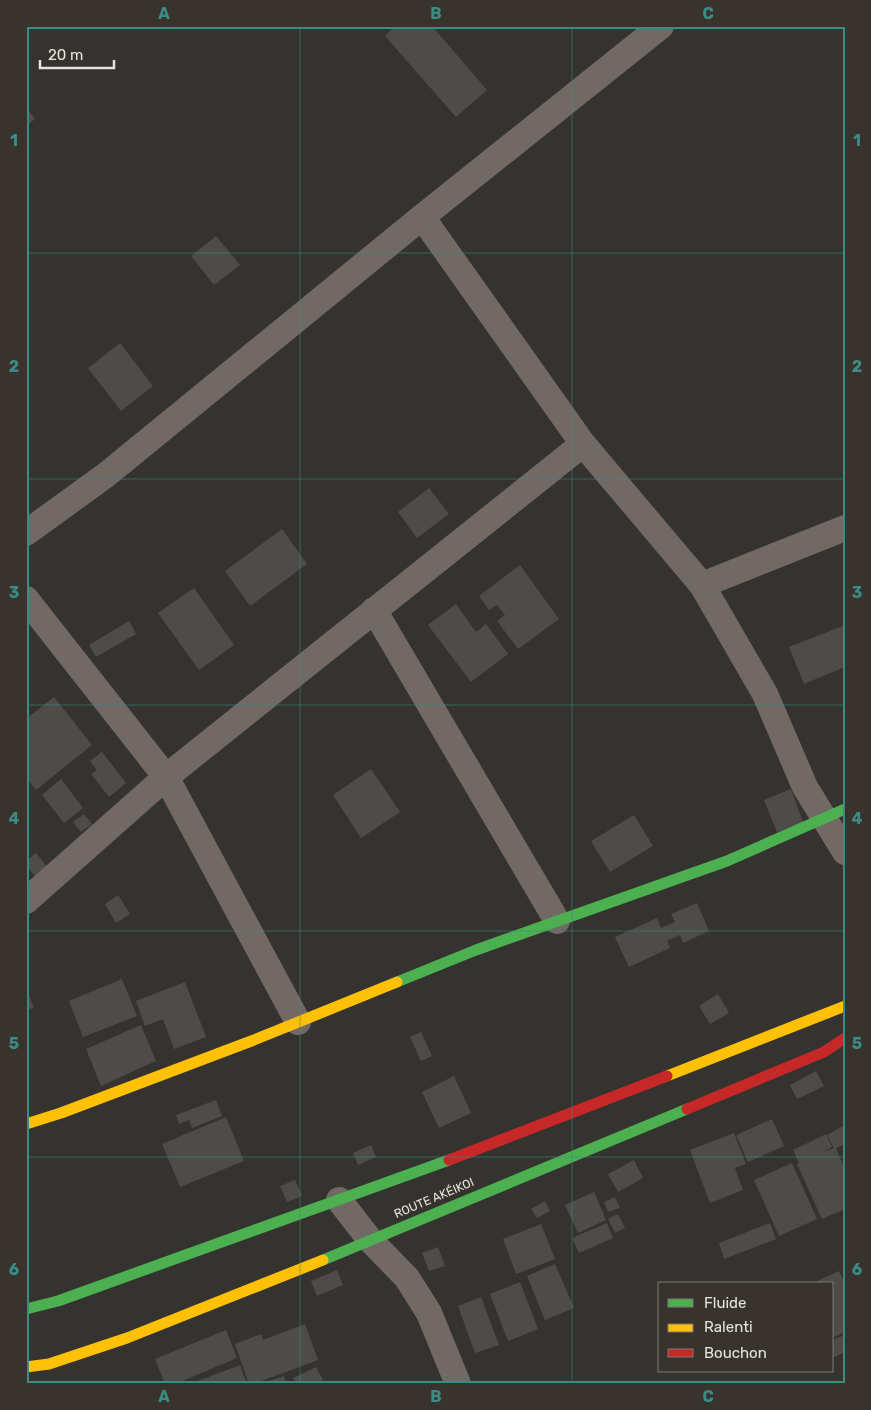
<svg xmlns="http://www.w3.org/2000/svg" width="871" height="1410" font-family="Rubik,sans-serif">
<rect width="100%" height="100%" fill="#353330"/>
<g fill="#4e4c49">
<polygon points="395,26 432,26 487,90 456,117 385,36"/>
<polygon points="26,107 35,119 26,126"/>
<polygon points="216,236 240,265 214,285 191,256"/>
<polygon points="120,343 153,386 121,411 88,368"/>
<polygon points="429,488 449,514 417,538 398,512"/>
<polygon points="282,529 307,564 250,606 225,571"/>
<polygon points="520,565 559,619 518,649 497,621 505,615 497,605 489,610 479,596"/>
<polygon points="194,588 234,645 199,670 158,613"/>
<polygon points="456,604 476,632 486,624 508,654 471,682 428,625"/>
<polygon points="129,621 136,634 96,657 89,645"/>
<polygon points="845,625 845,667 804,684 789,647"/>
<polygon points="54,697 92,745 36,790 26,778 26,719"/>
<polygon points="102,752 126,783 109,797 91,774 97,770 90,761"/>
<polygon points="371,769 400,812 361,838 333,795"/>
<polygon points="61,779 83,808 64,823 42,795"/>
<polygon points="791,789 803,822 777,832 764,800"/>
<polygon points="84,814 92,824 81,832 73,822"/>
<polygon points="634,815 653,846 610,872 591,841"/>
<polygon points="36,853 49,869 37,879 26,865 26,861"/>
<polygon points="118,895 130,914 116,923 105,904"/>
<polygon points="697,903 709,931 683,943 680,935 667,941 670,948 629,967 615,937 657,918 661,928 675,922 671,914"/>
<polygon points="122,979 137,1016 83,1037 69,1001"/>
<polygon points="185,982 206,1037 174,1049 163,1019 145,1026 136,1001"/>
<polygon points="26,989 34,1007 26,1011"/>
<polygon points="718,994 729,1013 710,1024 699,1006"/>
<polygon points="141,1025 156,1061 101,1086 86,1049"/>
<polygon points="421,1032 432,1056 421,1061 410,1037"/>
<polygon points="816,1071 824,1086 797,1099 790,1085"/>
<polygon points="454,1076 471,1113 439,1128 422,1092"/>
<polygon points="216,1100 222,1116 192,1128 189,1120 179,1124 176,1115"/>
<polygon points="226,1117 244,1161 180,1187 162,1144"/>
<polygon points="772,1119 784,1146 748,1162 736,1135"/>
<polygon points="843,1126 845,1129 845,1144 836,1148 845,1169 845,1209 822,1219 797,1164 799,1163 793,1150 826,1134 832,1147 823,1152 834,1148 827,1135"/>
<polygon points="734,1133 746,1164 735,1168 743,1190 710,1203 690,1150"/>
<polygon points="371,1145 376,1157 358,1165 353,1153"/>
<polygon points="634,1160 643,1178 618,1192 608,1174"/>
<polygon points="792,1163 817,1219 779,1236 754,1180"/>
<polygon points="295,1180 302,1196 287,1202 280,1186"/>
<polygon points="594,1192 606,1220 578,1233 565,1205"/>
<polygon points="615,1197 620,1208 608,1212 604,1202"/>
<polygon points="545,1201 550,1211 537,1218 531,1209"/>
<polygon points="618,1214 625,1228 615,1233 608,1219"/>
<polygon points="607,1223 613,1238 579,1253 572,1238"/>
<polygon points="770,1223 776,1239 724,1259 719,1243"/>
<polygon points="541,1224 555,1259 516,1274 503,1239"/>
<polygon points="438,1247 445,1266 429,1271 422,1253"/>
<polygon points="555,1264 574,1308 545,1320 527,1276"/>
<polygon points="337,1270 343,1285 317,1296 311,1281"/>
<polygon points="839,1271 845,1284 845,1332 832,1338 832,1284 811,1284"/>
<polygon points="520,1282 538,1329 508,1341 490,1294"/>
<polygon points="481,1297 499,1345 475,1353 458,1306"/>
<polygon points="305,1324 318,1360 253,1384 249,1384 235,1344 261,1334 263,1340"/>
<polygon points="226,1330 237,1358 175,1384 165,1384 155,1359"/>
<polygon points="845,1335 845,1352 832,1358 832,1340"/>
<polygon points="240,1365 247,1384 190,1384"/>
<polygon points="316,1367 323,1380 319,1382 320,1384 296,1384 293,1378"/>
<polygon points="284,1376 286,1384 263,1384 263,1383"/>
</g>
<g fill="none" stroke-linecap="round" stroke-linejoin="round">
<g stroke="#726965" stroke-width="26">
<polyline points="422,217 583,444 702,585 765,694 805,787 845,852"/>
<polyline points="26,533 106,475 422,217 661,26"/>
<polyline points="702,585 845,528"/>
<polyline points="26,599 166,777 298,1022"/>
<polyline points="374,610 557,921"/>
<polyline points="26,901 166,777 583,444"/>
<polyline points="339,1200 370,1240 407,1278 429,1313 458,1384"/>
</g>
<g stroke="#4caf50" stroke-width="11">
<polyline points="397,982 476,950 727,861 845,809"/>
<polyline points="323,1260 687,1109"/>
<polyline points="26,1309 58,1301 449,1160"/>
</g>
<g stroke="#ffc107" stroke-width="11">
<polyline points="667,1076 845,1006"/>
<polyline points="26,1124 61,1113 254,1040 397,982"/>
<polyline points="26,1367 49,1364 127,1338 323,1260"/>
</g>
<g stroke="#c62828" stroke-width="11">
<polyline points="687,1109 824,1052 845,1038"/>
<polyline points="449,1160 667,1076"/>
</g>
</g>
<path fill="none" stroke="#3a8c85" stroke-width="1" stroke-opacity="0.55" d="M300,26V1384M572,26V1384M26,253H845M26,479H845M26,705H845M26,931H845M26,1157H845"/>
<g text-anchor="middle" stroke-width="4" stroke-linejoin="round" paint-order="stroke">
<g font-size="12" fill="#e7e3df" stroke="#38332d">
<text transform="translate(434 1198) rotate(-23)" y="4">ROUTE AKÉIKOI</text>
</g>
</g>
<rect width="871" height="1410" fill="none" stroke="#38332d" stroke-width="55"/>
<rect x="658" y="1282" width="175" height="90" fill="#38332d" stroke="#7e7974"/>
<rect x="668" y="1299" width="25" height="8" fill="#4caf50" stroke="#7e7974"/>
<text x="704" y="1308" font-size="15" fill="#e7e3df">Fluide</text>
<rect x="668" y="1324" width="25" height="8" fill="#ffc107" stroke="#7e7974"/>
<text x="704" y="1332" font-size="15" fill="#e7e3df">Ralenti</text>
<rect x="668" y="1349" width="25" height="8" fill="#c62828" stroke="#7e7974"/>
<text x="704" y="1358" font-size="15" fill="#e7e3df">Bouchon</text>
<path d="M40 60v8h74v-8" fill="none" stroke="#e7e3df" stroke-width="2.5"/>
<text x="48" y="60" font-size="15" fill="#e7e3df" stroke="#38332d" stroke-width="4" paint-order="stroke">20 m</text>
<rect x="28" y="28" width="816" height="1354" fill="none" stroke="#3a8c85" stroke-width="2"/>
<g font-size="16" text-anchor="middle" font-weight="bold" fill="#3a8c85">
<text x="164" y="19">A</text>
<text x="436" y="19">B</text>
<text x="708" y="19">C</text>
<text x="14" y="146">1</text>
<text x="857" y="146">1</text>
<text x="14" y="372">2</text>
<text x="857" y="372">2</text>
<text x="14" y="598">3</text>
<text x="857" y="598">3</text>
<text x="14" y="824">4</text>
<text x="857" y="824">4</text>
<text x="14" y="1049">5</text>
<text x="857" y="1049">5</text>
<text x="14" y="1275">6</text>
<text x="857" y="1275">6</text>
<text x="164" y="1402">A</text>
<text x="436" y="1402">B</text>
<text x="708" y="1402">C</text>
</g>
</svg>
